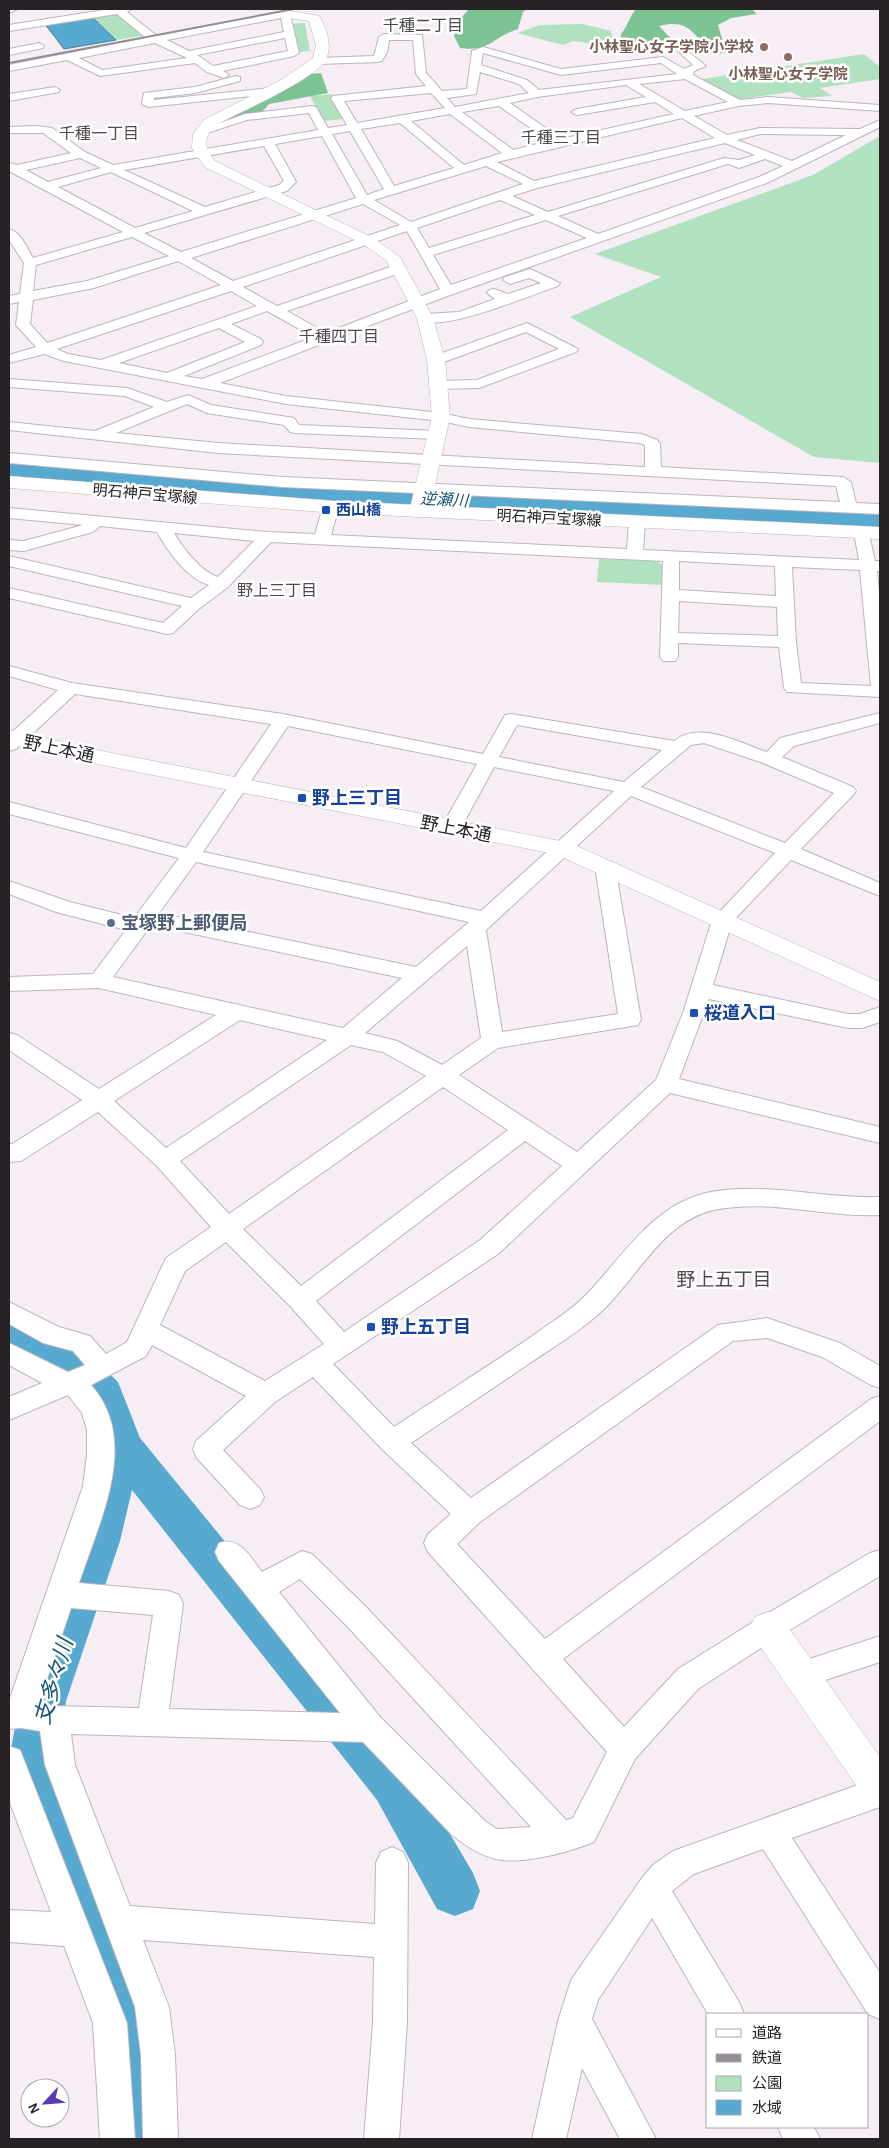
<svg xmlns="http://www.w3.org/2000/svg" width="889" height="2148" font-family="'Alegreya Sans','Noto Sans JP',sans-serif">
<rect width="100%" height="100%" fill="#f6edf5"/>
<g fill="#b0e2bf">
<polygon points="118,13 146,35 116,40 91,16"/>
<polygon points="305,23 310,51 297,52 293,24"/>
<polygon points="582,24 611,31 613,41 608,46 573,41 563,45 517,33 540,25"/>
<polygon points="864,54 880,67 880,79 820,88 832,96 803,98 791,92 739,99 702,79"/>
<polygon points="331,94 345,119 323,121 310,96"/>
<polygon points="880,136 880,463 814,457 570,317 661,277 595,254 813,175"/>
<polygon points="599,559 657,561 663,566 664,585 597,582"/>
</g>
<g fill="#7ec394">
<path d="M469,9H527L523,12L518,29C491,38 491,52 460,48L454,36L460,19Z"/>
<path d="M636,9H752L757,14L731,18L718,25L726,52L718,54C692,41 695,17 659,26L678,46L634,49L620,47L621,34C628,26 629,17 636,9Z"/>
<polygon points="321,73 328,93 269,104 262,112 211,127 213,123 311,74"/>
</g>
<g fill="#57a9cf" stroke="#48809c">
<polygon points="91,16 116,40 64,49 44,23"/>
<polygon points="9,461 414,491 880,511 880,529 154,492 9,478"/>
</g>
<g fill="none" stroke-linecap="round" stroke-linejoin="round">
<polygon fill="#57a9cf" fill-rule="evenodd" points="9,1311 23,1316 78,1344 118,1382 140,1438 411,1768 473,1873 480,1891 473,1909 455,1916 437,1909 377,1800 132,1490 120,1541 66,1701 59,1749 162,2030 169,2139 115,2139 110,2030 11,1749 20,1701 76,1541 101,1446 86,1403 50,1366 9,1345"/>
<defs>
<g id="minor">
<polygon points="9,9 18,9 9,13"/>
<path d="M110,9H132L127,12L157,36L285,11L290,14L299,53L294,56L223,71L229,75L224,78L207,72L195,63L100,76L67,60L9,71V65L146,38L117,14L9,31V25ZM281,18L284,32L189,51L167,40ZM285,38L288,51L213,66L197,55ZM155,43L187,58L102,70L79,58Z"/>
<path d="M384,34L422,35L426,73L442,91L467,89L472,51L483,47L561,69L663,57L684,69L693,65L676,49L681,46L706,66L694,71L693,75L740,100L768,97L880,105V111L768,103L738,106L694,116L727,135L760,128L860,129L880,120V127L767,183L453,294L336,338L338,341L336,344L324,343L220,383L286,396L441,413L469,419L642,434L657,440L660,443L661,467L843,477L851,482L856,503L880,504V514L283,487L9,463V453L283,477L840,502L836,486L218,453L9,430V422L95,431L154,407L125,396L9,387V379L127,388L167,402L188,395L211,405L294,418L299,425L436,431L443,435L436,439L295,433L290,432L284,425L207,413L187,404L116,433L218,443L645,467V445L639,443L469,427L441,421L286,404L64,361L44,354L9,363V355L36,347L16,325L19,302L9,304V296L20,294L24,263L9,240V229C21,232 27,248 33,258L123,232L9,171V163L17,165L71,153L43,133H9V127L37,126L52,128L85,152L113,165L318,130L309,113L247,120L201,135L195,132L245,114L312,106L316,107L328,128L347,125L331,98L333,96L426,86L416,74L413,40H389L387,52L382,61L378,62L319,64L314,61L319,58L374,56L379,37ZM483,53L561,75L661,63L677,74L539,90L527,80L481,65ZM480,72L519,84L529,93L455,107L447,98L476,94ZM685,79L728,102L685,111L639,84ZM626,85L646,97L577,109L571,112L577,115L655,102L674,114L561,139L510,103L537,97ZM431,93L445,108L357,123L344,101ZM499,106L549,141L513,150L462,112ZM450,114L502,153L464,165L411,121ZM682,118L715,138L534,181L497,162ZM400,123L454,168L394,186L361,129ZM350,131L384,189L367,195L332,134ZM760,134L846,135L792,161L737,140ZM322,136L356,198L181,252L144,233L287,191L296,182L275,144ZM725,143L755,155L739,160L724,158L548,212L512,196L537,188ZM264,146L284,181L279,185L205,207L124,170ZM80,158L101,168L48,182L26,170ZM765,159L783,166L759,177L598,234L558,216L728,164L739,168ZM486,166L523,184L411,222L374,200ZM111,172L193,211L135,228L58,187ZM500,200L535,215L429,248L417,228ZM363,204L400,225L233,281L191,258ZM546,220L587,238L451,285L433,255ZM407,231L440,289L326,333L287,311L403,272L405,269L403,266H393L277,306L243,287ZM132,237L169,256L87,281L33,291L36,265ZM178,261L221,285L47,343L30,324L33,300L94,288ZM231,291L257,306L101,360L68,354L57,349ZM267,311L314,337L202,379L184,376L261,345L263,342L261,339L231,324ZM219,328L245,342L167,373L119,363Z"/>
<polygon points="39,43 44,46 43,48 9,55 9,49"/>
<polygon points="236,76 240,77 240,81 195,93 154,98 154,100 270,88 275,91 270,94 148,107 142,104 144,93 195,87"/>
<polygon points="55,87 60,90 59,92 9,101 9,94"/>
<path d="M530,269L560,283L558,286C536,293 433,337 418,318L425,314L459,312L495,299L487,293L489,290L494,289L508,294L541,283L529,278L510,284L503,280L505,277Z"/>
<polygon points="527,323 578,349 576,352 479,388 437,389 430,385 437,381 477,380 559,349 526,332 441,363 431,363 429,360 431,357"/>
<path d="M331,502L339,507L331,535L627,549L629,522L637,517L645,522L643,550L859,560L854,533L856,530H868L875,561H880V571H877L880,604V697L787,692L784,688L779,647L678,643V657L675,661H663L660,657L663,561L271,542L228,587L200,608L173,633L167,634L9,598V588L163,623L182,606L9,566V556L191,598L209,585C187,579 167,550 157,532L100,526L93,532L24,551L9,550V540L24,541L83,525L9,518V508L267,532L315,534L323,507ZM174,533L254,541L218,577C201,572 183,548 174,533ZM679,561L775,566L776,596L679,590ZM792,567L860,570L871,686L801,683L796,642ZM679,601L777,607L778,636L678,633Z"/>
<path d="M9,666L72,683L283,714L483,754L505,715L511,714L674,741C699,720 740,743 767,752L780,738L880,713V723L794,746L782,757L853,787L856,791L853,795L801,849L880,883V896L791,860L732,922L713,985L848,1014H860L880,1007V1022L862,1028H848L709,999L679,1079L880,1127V1143L670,1093L498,1254L333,1364L394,1427C446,1392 501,1359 552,1322C564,1314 577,1304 587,1294C623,1256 655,1202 711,1192C767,1182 824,1199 880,1197V1215C825,1218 769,1198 714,1210C665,1220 637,1277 604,1309C581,1331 553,1347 527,1365C489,1391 450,1417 411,1443L471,1498L718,1325L767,1318L840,1343L880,1366V1388L871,1385L822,1357L767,1338L733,1341L480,1522L457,1544L545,1639L871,1399L880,1396V1421L563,1659L624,1727L678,1669L758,1619L870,1553L880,1550V1576L778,1637L698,1689L635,1759L594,1842C569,1852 522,1865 496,1859C479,1855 465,1845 452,1835L363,1742L71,1734L75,1765L130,1906L375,1924L376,1863L381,1852L392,1847L403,1852L408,1863L407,2023L399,2139H364L373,2023L374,1957L143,1940L169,2007L175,2055L178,2139H143L141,2055L135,2007L45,1765L40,1731L21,1728L9,1729V1701L83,1486L87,1455V1430L82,1413L68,1395L9,1420V1397L42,1383L9,1365V1343L68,1372L85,1365L73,1351L43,1343L9,1324V1302L59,1327L90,1336L106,1354L127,1342L166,1258L211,1227L157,1166L98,1112L21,1161L9,1162V1144H12L82,1100L9,1050V1033L17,1035L99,1089L216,1015L99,988L9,991V977L93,974L126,930L56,912L9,894V881L70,902L134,918L179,858L9,814V802L186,848L271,724L75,694L16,749L9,751V735L58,690L9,676ZM517,725L662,750L624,782L499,757ZM288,726L477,764L441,828L444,832H458L461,828L494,767L614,791L481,911L203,852ZM704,743L763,763L834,793L785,843L641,787L691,745ZM631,796L775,853L712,920L683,1013L656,1080L577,1152L459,1075L498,1048L638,1025L641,1020L615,866L612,862L605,860L598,862L595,866L618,1014L502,1032L486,930ZM196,862L469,922L416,967L159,913ZM151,925L402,978L343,1028L113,977ZM467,946L481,1038L442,1065L397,1041L365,1033ZM240,1020L327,1040L166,1148L114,1101ZM351,1045L383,1052L426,1076L229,1214L180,1161ZM443,1087L508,1130L301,1286L243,1229ZM525,1141L562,1166L480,1240L344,1332L316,1301ZM226,1242L291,1307L324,1344L265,1381L160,1325L185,1271ZM152,1345L246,1396L196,1441L193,1449L196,1457L240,1505L250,1509L260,1505L264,1497L260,1489L223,1450L275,1402L313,1377L383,1450L451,1514L428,1534L424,1543L428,1552L607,1752L573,1818L566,1820L367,1608L312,1554L302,1551L262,1572C250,1557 240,1536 219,1543L215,1552L219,1561L340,1713L169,1709L183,1604L179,1595L169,1591L79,1583C99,1522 141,1441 91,1385L146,1356ZM300,1579L347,1626L531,1827L497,1829L486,1822L381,1718L279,1592ZM71,1608L153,1615L139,1708L54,1706L39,1703Z"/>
<polygon points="880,1636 880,1662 801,1688 791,1685 786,1675 791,1665"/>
<polygon points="9,1746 20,1750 24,1760 127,2023 135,2139 100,2139 93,2023 64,1946 9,1942 9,1910 51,1912 9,1800"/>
<polygon points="880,1777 880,1807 792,1838 880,1973 880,2019 868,2014 763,1849 694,1874 672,1891 739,2002 744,2014 708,2014 652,1918 598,2000 592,2019 656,2139 620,2139 582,2068 566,2139 532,2139 558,2021 571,1980 642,1878 654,1864 673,1851"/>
<polygon points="778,2127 814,2127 820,2139 783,2139"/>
</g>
<g id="tertiary">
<path d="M285,10L319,16C327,28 333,48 325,61C312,81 238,113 214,126C203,139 204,148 215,161L373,238L400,257L433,318L445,360L450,417L429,512L426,516H412L409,512L432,417L427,360L417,318L386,260L363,244L205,167L192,148L193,134L204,120L281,80L313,58L316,45L309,21L281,17L279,14L281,11Z"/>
<polygon points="9,730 102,751 570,843 880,982 880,1001 555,854 102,765 9,744"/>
<polygon points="768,1612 781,1617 880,1757 880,1806 867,1801 755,1639 750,1628 755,1617"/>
</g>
<polygon id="primary" points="9,476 336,501 880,527 880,539 336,513 9,488"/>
</defs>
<use href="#minor" stroke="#bdb4bc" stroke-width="2"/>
<use href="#tertiary" stroke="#bdb4bc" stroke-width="1"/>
<use href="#primary" stroke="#bdb4bc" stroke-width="1"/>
<use href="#minor" fill="#fff" fill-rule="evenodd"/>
<use href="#tertiary" fill="#fff" fill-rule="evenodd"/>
<use href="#primary" fill="#fff" fill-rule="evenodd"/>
<polyline stroke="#958e94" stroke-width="2" points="9,63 294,9"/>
</g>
<g fill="#8d6e63" stroke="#fff" stroke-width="2">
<circle cx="764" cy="47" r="5"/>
<circle cx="788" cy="57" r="5"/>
</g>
<g fill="#1a4fb4" stroke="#fff" stroke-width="2">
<rect x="321" y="505" width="10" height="10" rx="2.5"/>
<rect x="297" y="793" width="10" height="10" rx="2.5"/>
<rect x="689" y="1008" width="10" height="10" rx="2.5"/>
<rect x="366" y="1322" width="10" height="10" rx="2.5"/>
</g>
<circle fill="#5c6f8a" stroke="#fff" stroke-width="2" cx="111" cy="923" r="5"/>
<g text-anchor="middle" stroke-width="5" stroke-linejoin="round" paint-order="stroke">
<g font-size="15" font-weight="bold" fill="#785e54" stroke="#fff" text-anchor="end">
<text x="754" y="52">小林聖心女子学院小学校</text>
<text x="788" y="79" text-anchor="middle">小林聖心女子学院</text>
</g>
<g font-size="15" fill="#262225" stroke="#fff">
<text transform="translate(145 494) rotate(5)" y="5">明石神戸宝塚線</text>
<text transform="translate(549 518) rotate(3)" y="5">明石神戸宝塚線</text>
</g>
<g font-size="15" font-weight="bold" fill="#164399" stroke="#fff" text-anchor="start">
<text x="336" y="515">西山橋</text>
</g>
<g font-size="16" fill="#4f474e" stroke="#fff">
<text x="423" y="31">千種二丁目</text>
<text x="99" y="139">千種一丁目</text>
<text x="561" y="143">千種三丁目</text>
<text x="339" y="342">千種四丁目</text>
<text x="277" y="596">野上三丁目</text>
</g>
<g font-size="16" font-style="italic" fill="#175772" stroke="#fff">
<text transform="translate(444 499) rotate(3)" y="6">逆瀬川</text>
</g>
<g font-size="18" fill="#262225" stroke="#fff">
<text transform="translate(59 749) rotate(12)" y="6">野上本通</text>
<text transform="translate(456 829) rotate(11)" y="6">野上本通</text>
</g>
<g font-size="18" font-weight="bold" fill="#164399" stroke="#fff" text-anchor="start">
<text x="312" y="804">野上三丁目</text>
<text x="704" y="1019">桜道入口</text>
<text x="381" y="1333">野上五丁目</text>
</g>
<g font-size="18" font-weight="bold" fill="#4e5e75" stroke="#fff" text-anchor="start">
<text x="121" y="929">宝塚野上郵便局</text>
</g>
<g font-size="19" fill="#4f474e" stroke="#fff">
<text x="724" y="1286">野上五丁目</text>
</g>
<g font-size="22" font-style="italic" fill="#175772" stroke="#fff">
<text transform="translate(53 1681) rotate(-74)" y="8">支多々川</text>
</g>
</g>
<rect width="889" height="2148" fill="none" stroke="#262225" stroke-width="20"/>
<rect x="706" y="2013" width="162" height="115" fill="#ffffff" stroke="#a8a7a8"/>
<rect x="716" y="2029" width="25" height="8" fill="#ffffff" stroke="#a8a7a8"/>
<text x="752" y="2038" font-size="15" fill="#262225">道路</text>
<rect x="716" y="2054" width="25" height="8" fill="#958e94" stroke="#a8a7a8"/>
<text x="752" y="2063" font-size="15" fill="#262225">鉄道</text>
<rect x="716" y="2076" width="25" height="15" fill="#b0e2bf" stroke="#a8a7a8"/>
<text x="752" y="2088" font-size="15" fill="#262225">公園</text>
<rect x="716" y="2100" width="25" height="15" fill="#57a9cf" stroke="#a8a7a8"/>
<text x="752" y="2113" font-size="15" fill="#262225">水域</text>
<g transform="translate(45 2103) rotate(244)"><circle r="24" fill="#ffffff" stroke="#a8a7a8"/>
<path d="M0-4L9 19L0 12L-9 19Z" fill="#593bb3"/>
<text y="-8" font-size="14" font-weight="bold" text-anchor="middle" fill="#262225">N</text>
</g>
</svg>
